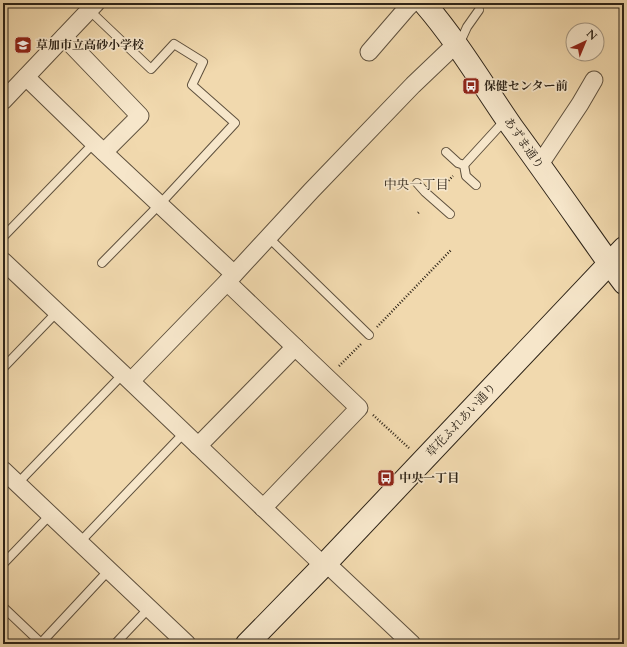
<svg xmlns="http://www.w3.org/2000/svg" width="627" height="647" font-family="Cardo,'Noto Serif JP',serif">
<rect width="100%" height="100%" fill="#f1d9ae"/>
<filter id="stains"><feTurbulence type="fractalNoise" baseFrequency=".005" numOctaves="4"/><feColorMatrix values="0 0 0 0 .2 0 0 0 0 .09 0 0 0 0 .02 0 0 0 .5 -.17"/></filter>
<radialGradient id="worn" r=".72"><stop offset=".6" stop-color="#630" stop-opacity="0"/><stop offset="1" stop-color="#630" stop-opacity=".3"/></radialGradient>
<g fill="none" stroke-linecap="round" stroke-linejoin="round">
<defs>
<g id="lane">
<polyline points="89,10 151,69 174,44 203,62 192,85 235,123 160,204 102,263"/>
<polyline points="457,44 462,38 467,27 479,10"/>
<polyline points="446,152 458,163 464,165 466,176 476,185"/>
<polyline points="464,165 506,119"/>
<polyline points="417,183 425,192 450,214"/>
<polyline points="3,237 94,143"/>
<polyline points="269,238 369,335"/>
<polyline points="3,368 57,312"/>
<polyline points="17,484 123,374"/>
<polyline points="80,542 184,433"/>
<polyline points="3,564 50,515"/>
<polyline points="3,607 41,643"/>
<polyline points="42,644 41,643 109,570"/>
<polyline points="115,644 149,608"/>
</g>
<g id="street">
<polyline points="64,37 140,116 104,152"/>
<polyline points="369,52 407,8 412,3"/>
<polyline points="26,77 94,143 234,274"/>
<polyline points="3,101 96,3"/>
<polyline points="538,163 544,158 580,104 594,80"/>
<polyline points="3,261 123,374 323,565"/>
<polyline points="227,282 359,408 263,508"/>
<polyline points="131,381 227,282 311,191 413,85 456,44"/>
<polyline points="198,446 295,347"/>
<polyline points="3,470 187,644"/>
<polyline points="326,563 412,644"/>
</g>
<g id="secondary">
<path d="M424,3C457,41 483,85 512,127C545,172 577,218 609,263L624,283"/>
<polyline points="247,644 326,563 624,248"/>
</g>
</defs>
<use href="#lane" stroke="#5f513e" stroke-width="10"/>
<use href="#street" stroke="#5f513e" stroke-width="19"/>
<use href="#secondary" stroke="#2e2418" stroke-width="24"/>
<g stroke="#2e2418" stroke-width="2.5" stroke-dasharray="1 2" stroke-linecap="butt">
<polyline points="440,189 453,176"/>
<polyline points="418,213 420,211"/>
<polyline points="377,327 451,250"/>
<polyline points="339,366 361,344"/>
<polyline points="373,415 409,448"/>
</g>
<use href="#lane" stroke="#f6e6ca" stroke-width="8"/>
<use href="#street" stroke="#f6e6ca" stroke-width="17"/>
<use href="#secondary" stroke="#f6e6ca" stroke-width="22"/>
</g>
<defs>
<symbol id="school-square" viewBox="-11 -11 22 22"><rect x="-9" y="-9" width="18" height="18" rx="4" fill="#8f2418" stroke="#f6e6ca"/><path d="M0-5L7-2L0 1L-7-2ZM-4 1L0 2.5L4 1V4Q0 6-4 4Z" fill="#fff"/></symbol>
<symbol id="bus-square" viewBox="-11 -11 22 22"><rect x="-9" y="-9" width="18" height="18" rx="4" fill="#8f2418" stroke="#f6e6ca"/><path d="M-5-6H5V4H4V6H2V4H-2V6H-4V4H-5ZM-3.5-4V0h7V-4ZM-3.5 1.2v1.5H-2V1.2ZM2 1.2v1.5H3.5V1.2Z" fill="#fff"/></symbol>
</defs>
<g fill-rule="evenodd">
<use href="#school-square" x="13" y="35" width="20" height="20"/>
<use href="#bus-square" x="461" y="76" width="20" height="20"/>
<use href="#bus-square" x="376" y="468" width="20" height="20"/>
</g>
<g text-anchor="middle" stroke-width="3.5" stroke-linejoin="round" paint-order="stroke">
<g font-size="12" font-weight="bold" fill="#2e2418" stroke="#f6e6ca" text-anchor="start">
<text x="36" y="49">草加市立高砂小学校</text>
<text x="484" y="90">保健センター前</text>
<text x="399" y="482">中央一丁目</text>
</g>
<g font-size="12" fill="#2e2418" stroke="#f6e6ca">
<text transform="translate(524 143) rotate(55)" y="4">あずま通り</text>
<text transform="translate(461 420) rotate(-47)" y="4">草花ふれあい通り</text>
</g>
<g font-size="13" fill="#2e2418" stroke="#f6e6ca">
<text x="416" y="189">中央一丁目</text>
</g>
</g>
<rect width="627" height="647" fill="none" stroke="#f1d9ae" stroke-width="16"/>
<rect x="4" y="4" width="619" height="639" fill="none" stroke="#2e2418" stroke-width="2"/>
<rect x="8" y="8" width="611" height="631" fill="none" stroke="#2e2418"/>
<g transform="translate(585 42) rotate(44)"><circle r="19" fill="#f6e6ca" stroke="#a69883"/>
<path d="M0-3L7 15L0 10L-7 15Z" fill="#8f2418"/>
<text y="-6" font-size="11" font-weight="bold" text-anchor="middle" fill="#2e2418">N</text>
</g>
<rect width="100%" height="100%" filter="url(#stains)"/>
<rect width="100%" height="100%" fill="url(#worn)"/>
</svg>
